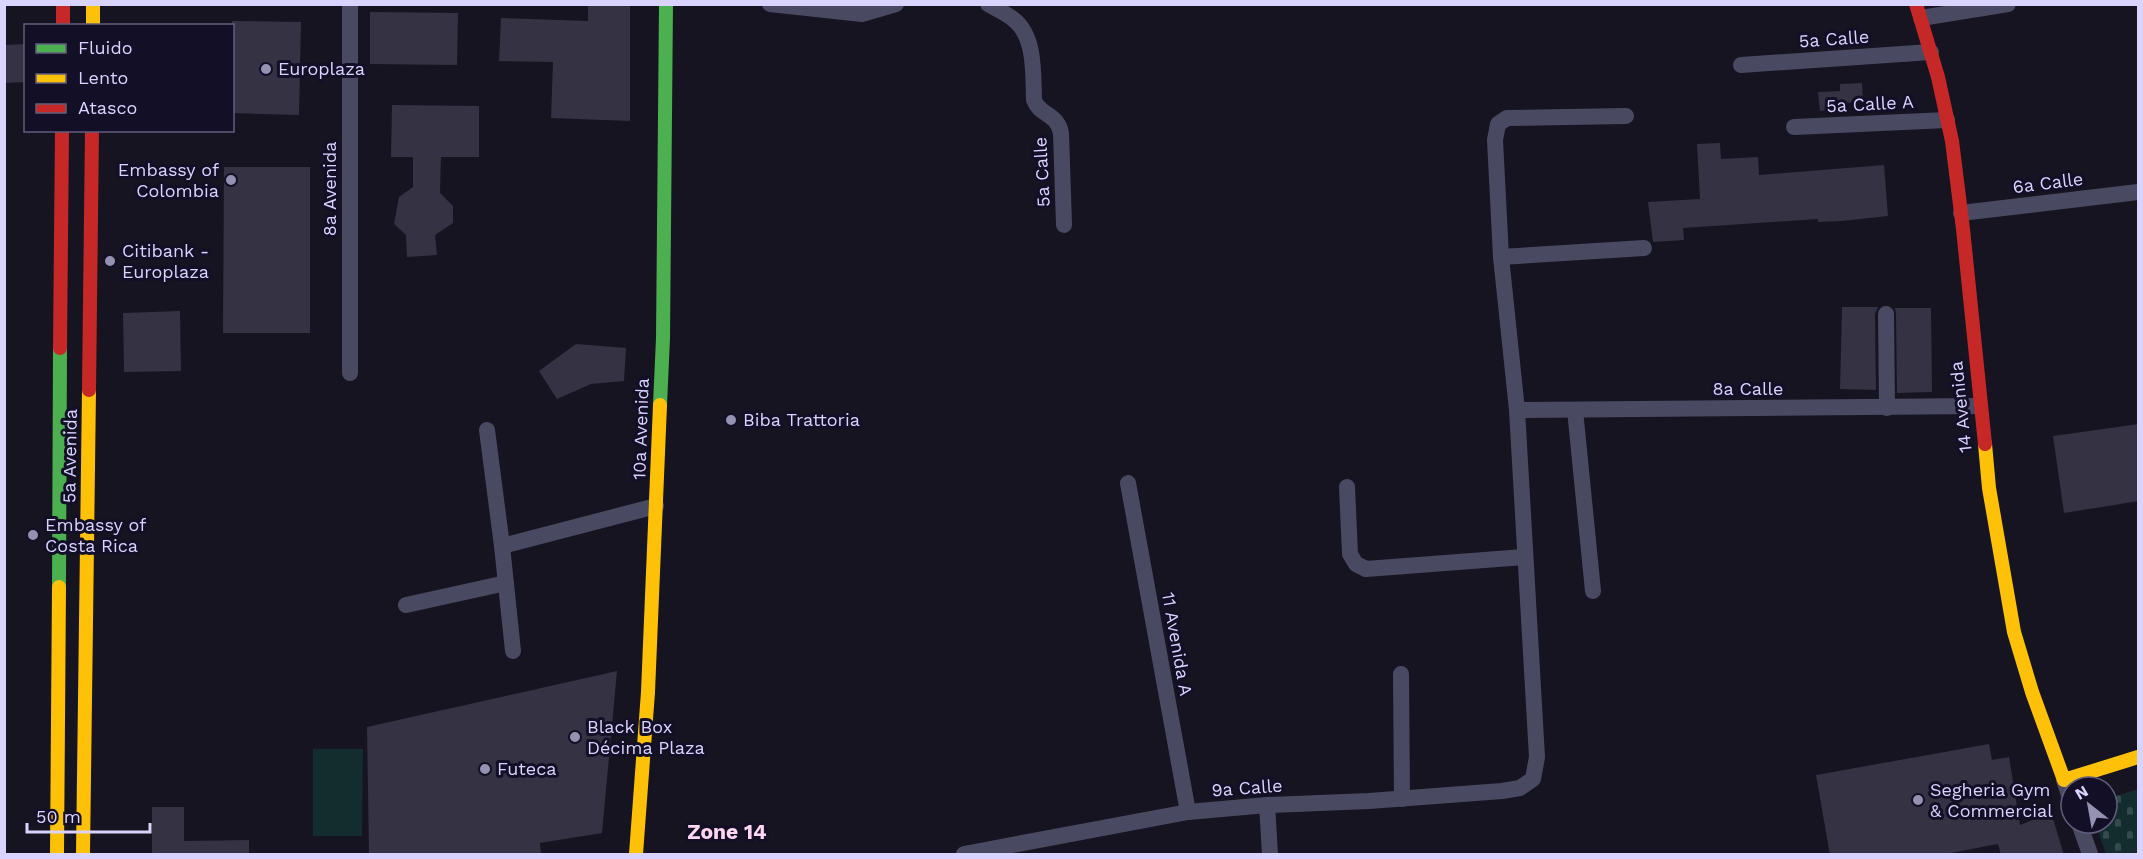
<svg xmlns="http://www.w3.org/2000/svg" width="2143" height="859" font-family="'Work Sans',sans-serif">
<defs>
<pattern id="cemetery-stones" width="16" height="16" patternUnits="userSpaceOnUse" patternTransform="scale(1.5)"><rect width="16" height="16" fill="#132c2d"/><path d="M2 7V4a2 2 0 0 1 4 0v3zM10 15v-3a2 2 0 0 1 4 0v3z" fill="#354a4c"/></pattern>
</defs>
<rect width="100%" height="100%" fill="#161421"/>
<polygon fill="#132c2d" points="313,749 363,749 362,836 313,836"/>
<polygon fill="url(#cemetery-stones)" points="2138,789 2138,854 2106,854 2095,823 2107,823 2107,799"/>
<g fill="#343243">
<polygon points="588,4 630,4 630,121 551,118 553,62 499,61 501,18 588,21"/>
<polygon points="370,12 458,13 457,65 370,64"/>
<polygon points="232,21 301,22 299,115 232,113"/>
<polygon points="26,44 26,82 4,83 4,45"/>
<polygon points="1862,83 1863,102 1843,103 1843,109 1820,111 1818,92 1840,91 1840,84"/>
<polygon points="392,105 479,106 479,157 441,157 440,193 453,206 453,223 435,235 437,255 407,257 406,235 394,224 399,197 413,187 413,157 391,157"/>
<polygon points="1720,143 1721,159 1758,157 1759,175 1884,165 1888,216 1842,221 1818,222 1818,219 1683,228 1684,240 1653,242 1648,202 1700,199 1697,144"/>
<polygon points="224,167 310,167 310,333 223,333"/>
<polygon points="1842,307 1878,307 1875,314 1876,390 1840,389"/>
<polygon points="1895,308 1931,308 1932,392 1897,393 1896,314"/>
<polygon points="180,311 181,371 124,372 123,313"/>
<polygon points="576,344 626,348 624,381 591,384 557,399 539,371"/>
<polygon points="2139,424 2139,501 2064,513 2053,436"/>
<polygon points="617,671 602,833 540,843 541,855 369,855 367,727"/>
<polygon points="1989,744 1992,760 2009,757 2020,825 2051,812 2064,855 2001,855 1998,844 1940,855 1830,855 1816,775"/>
<polygon points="152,807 184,807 184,841 249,840 249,855 152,855"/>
</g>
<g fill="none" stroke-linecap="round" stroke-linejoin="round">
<g stroke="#4a4962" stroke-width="16">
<polyline points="350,4 350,373"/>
<polyline points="770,4 862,14 896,4"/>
<path d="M988,4C996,9 1006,13 1013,19C1036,36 1033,75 1034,100C1040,116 1057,113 1061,133L1064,225"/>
<polyline points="1921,18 2008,4"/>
<polyline points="1741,65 1931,52"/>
<polyline points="1794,127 1947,120"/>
<polyline points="1961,213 2138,192"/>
<polyline points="1501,257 1644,248"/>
<polyline points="1886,314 1887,408"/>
<polyline points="1517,410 1980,406"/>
<polyline points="1575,410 1593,591"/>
<polyline points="487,430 502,546 513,651"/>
<polyline points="1128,483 1188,812"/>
<polyline points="1347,487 1350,554 1356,564 1366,569 1524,557"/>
<polyline points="502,546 656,506"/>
<polyline points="406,605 506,583"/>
<polyline points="1401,674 1402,799"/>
<polyline points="2064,780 2071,801"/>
<polyline points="1267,805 1270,854"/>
<polyline points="2079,823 2090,854"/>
<polyline points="964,854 1188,812 1267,805 1369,801 1502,791 1520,788 1533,779 1537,757 1517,410 1501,257 1495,140 1498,124 1507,118 1626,116"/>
</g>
<g stroke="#4caf50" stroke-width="14">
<polyline points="660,405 663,338 666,4"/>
<polyline points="59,587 60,348"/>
</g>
<g stroke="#ffc107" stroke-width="14">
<polyline points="93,4 93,26"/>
<polyline points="1985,444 1989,488 2014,632 2032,692 2064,780 2138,757"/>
<polyline points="57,854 59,587"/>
<polyline points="83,854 89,390"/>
<polyline points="636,854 648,692 660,405"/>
</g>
<g stroke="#c62828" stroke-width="14">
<polyline points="63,4 63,26"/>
<polyline points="1916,4 1938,77 1952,141 1963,229 1985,444"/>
<polyline points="60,348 62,130"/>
<polyline points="89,390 92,130"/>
</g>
</g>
<g fill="#9591b1" stroke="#130f26" stroke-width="2">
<circle cx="266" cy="69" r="6"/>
<circle cx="231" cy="180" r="6"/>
<circle cx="110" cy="261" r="6"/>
<circle cx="731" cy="420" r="6"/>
<circle cx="33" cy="535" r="6"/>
<circle cx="575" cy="737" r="6"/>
<circle cx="485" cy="769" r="6"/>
<circle cx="1918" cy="800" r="6"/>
</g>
<g text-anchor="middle" stroke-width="6" stroke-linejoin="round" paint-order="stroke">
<g font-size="18" fill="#d9d4ff" stroke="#130f26">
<text transform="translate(1834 39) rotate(-4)" y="6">5a Calle</text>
<text transform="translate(1870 104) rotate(-3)" y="6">5a Calle A</text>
<text transform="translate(1042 172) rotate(-93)" y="6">5a Calle</text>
<text transform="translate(2048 183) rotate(-7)" y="6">6a Calle</text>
<text transform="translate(330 189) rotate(-90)" y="6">8a Avenida</text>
<text x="1748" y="395">8a Calle</text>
<text transform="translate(1961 407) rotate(-96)" y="6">14 Avenida</text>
<text transform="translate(641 429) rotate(-88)" y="6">10a Avenida</text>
<text transform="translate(70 456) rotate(-89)" y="6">5a Avenida</text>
<text transform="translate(1177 644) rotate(80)" y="6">11 Avenida A</text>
<text transform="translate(1247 788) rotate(-4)" y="6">9a Calle</text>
</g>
<g font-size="18" fill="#d9d4ff" stroke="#130f26" text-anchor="start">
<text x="278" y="75">Europlaza</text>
<text x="219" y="176" text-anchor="end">Embassy of<tspan x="219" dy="21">Colombia</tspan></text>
<text x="122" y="257">Citibank -<tspan x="122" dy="21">Europlaza</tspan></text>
<text x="743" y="426">Biba Trattoria</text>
<text x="45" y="531">Embassy of<tspan x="45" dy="21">Costa Rica</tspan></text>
<text x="587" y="733">Black Box<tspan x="587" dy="21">Décima Plaza</tspan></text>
<text x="497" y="775">Futeca</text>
<text x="1930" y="796">Segheria Gym<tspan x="1930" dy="21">&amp; Commercial</tspan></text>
</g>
<g font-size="21" font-weight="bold" fill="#ffd6f0" stroke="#130f26">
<text x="727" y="839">Zone 14</text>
</g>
</g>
<rect width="2143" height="859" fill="none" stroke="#d9d4ff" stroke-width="12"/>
<rect x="24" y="24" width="210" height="108" fill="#130f26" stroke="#625e7d" stroke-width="1.5"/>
<rect x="36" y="44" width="30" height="9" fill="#4caf50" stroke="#625e7d" stroke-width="1.5"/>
<text x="78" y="54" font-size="18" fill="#d9d4ff">Fluido</text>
<rect x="36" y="74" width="30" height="9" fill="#ffc107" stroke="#625e7d" stroke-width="1.5"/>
<text x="78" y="84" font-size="18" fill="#d9d4ff">Lento</text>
<rect x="36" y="104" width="30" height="9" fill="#c62828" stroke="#625e7d" stroke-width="1.5"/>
<text x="78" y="114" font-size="18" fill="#d9d4ff">Atasco</text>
<g transform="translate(2089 805) rotate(329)"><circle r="28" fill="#130f26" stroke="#625e7d" stroke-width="1.5"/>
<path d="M0-4.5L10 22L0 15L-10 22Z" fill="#9591b1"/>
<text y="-9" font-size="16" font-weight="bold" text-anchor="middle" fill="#d9d4ff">N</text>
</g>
<path d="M27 823v9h123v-9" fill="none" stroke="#d9d4ff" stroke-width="3"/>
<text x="36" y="823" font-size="18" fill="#d9d4ff" stroke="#130f26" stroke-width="4.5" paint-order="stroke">50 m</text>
</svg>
